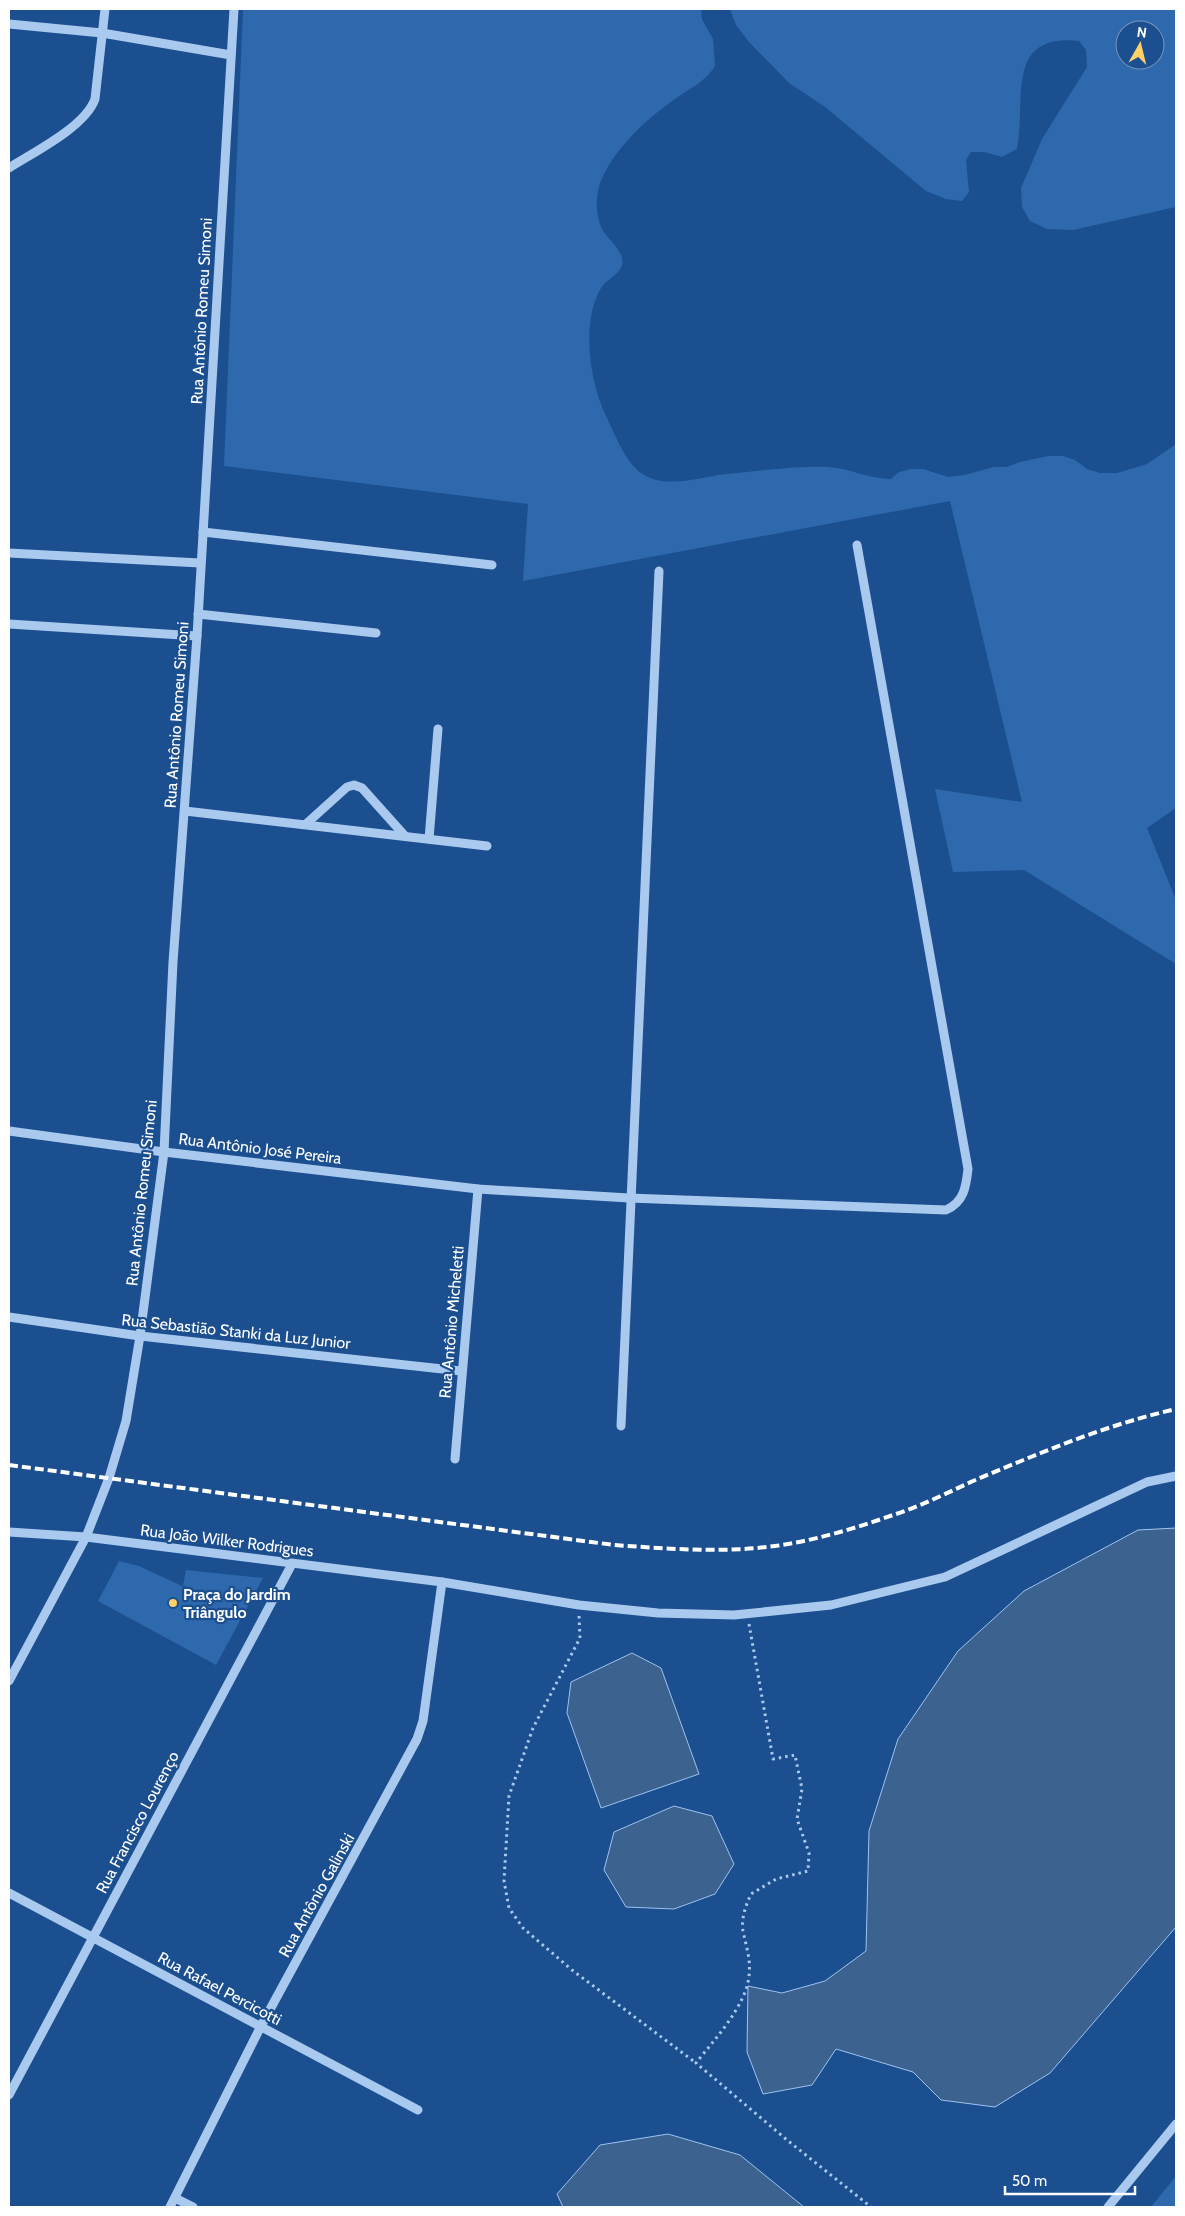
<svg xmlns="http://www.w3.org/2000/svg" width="1185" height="2216" font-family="Cabin,sans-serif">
<rect width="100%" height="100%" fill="#1b4f8f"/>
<g fill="#2e69ad" fill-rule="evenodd">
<path d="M243,9H701L702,19L713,39L715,66C706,81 692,87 678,97C649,117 622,141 605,172C596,188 594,209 601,227C606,239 626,251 622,265C619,274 610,278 604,284C598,291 594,303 592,312C585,344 592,386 606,416C615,434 624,460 641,473C664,490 700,477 726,474C757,471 797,466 828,467C849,468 869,479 891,479L899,472L911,469H923L948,477L964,475L994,467H1007L1020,462L1048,456H1063L1075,460L1087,469L1100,473H1117L1147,464L1176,444V808L1147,828L1176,900V964L1024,870L953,872L935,789L1022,802L950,501L523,581L528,504L224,466Z"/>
<path d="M730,9H1176V207L1073,230L1047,229L1030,221L1022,207L1021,188L1042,139L1087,67L1086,50L1079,41C1003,33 1027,102 1017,149L1002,157L984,152H971L966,160L969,192L962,201L946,199L926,191L825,107L789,83L749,42L736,25ZM1125,30H1155V60H1125Z"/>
<polygon points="119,1561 139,1566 210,1599 183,1585 186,1570 263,1578 216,1665 98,1601"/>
<polygon points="1176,2176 1176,2207 1151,2207"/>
</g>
<g fill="#3c6290" stroke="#9cc4f0">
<polygon points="1176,1528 1176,1927 1050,2073 995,2107 941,2100 913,2072 836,2049 812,2085 763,2094 747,2052 748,1986 782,1993 825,1981 866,1951 869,1831 898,1739 958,1651 1024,1591 1138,1530"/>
<polygon points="632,1653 661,1668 699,1774 601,1808 567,1713 571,1682"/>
<polygon points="674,1806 712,1816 734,1864 715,1894 674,1909 626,1907 604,1870 614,1832"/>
<polygon points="668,2134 740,2155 804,2207 563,2207 557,2194 600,2145"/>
</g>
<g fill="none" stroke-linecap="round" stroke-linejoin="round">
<g stroke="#a9c9ee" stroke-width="3" stroke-dasharray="2.5 4" stroke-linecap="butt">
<polyline points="579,1616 580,1638 533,1728 509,1796 504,1881 509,1908 523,1928 572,1970 696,2063"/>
<path d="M749,1624L773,1759L795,1755L802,1789L797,1819L809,1853L808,1871L776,1879L751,1894C746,1905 741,1918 743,1931C746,1946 751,1959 749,1976C746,2006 714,2040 696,2063L787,2140L871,2207"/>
</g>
<g stroke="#a9c9ee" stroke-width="9">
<polyline points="9,24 102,33 231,55"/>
<path d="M9,168C34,152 85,127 95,99L105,9"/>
<polyline points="203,532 492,565"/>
<polyline points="9,553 200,563"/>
<polyline points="198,614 376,633"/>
<polyline points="9,624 197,636"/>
<polyline points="185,811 487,846"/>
<polyline points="306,824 347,787 354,785 362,788 405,836"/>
<polyline points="429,839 438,729"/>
<path d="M9,1131L164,1152L478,1189L629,1198L946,1210C964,1202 966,1187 968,1169L857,545"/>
<polyline points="9,1317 140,1336 461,1371"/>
<polyline points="621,1426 659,571"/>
<polyline points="455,1459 478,1189"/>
<polyline points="9,1532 86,1537 442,1582 579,1605 658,1613 734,1615 831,1605 945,1577 1147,1482 1176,1476"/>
<polyline points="9,1681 86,1537 109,1478 126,1421 140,1336 164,1152 173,962 197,636 234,9"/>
<polyline points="9,1893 418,2110"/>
<polyline points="9,2095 292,1564"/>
<polyline points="175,2198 193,2207"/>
<polyline points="170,2207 261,2026 417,1739 423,1721 442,1582"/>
<polyline points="1108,2207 1176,2124"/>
</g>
<path stroke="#fff" stroke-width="4" stroke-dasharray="9 4" stroke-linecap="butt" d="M9,1465L614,1545C671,1549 730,1554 788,1544C823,1538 859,1527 893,1515C921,1506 947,1493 973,1481C1040,1453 1105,1425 1176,1409"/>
</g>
<circle fill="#ffd166" stroke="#1b4f8f" stroke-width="2" cx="173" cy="1603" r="5"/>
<g text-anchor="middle" stroke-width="4.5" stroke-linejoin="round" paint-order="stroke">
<g font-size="16" fill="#fff" stroke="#1b4f8f">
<text transform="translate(201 311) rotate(-87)" y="6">Rua Antônio Romeu Simoni</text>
<text transform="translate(176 715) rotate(-86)" y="6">Rua Antônio Romeu Simoni</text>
<text transform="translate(260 1148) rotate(7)" y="6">Rua Antônio José Pereira</text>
<text transform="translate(141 1193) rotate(-84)" y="6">Rua Antônio Romeu Simoni</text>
<text transform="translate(451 1322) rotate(-85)" y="6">Rua Antônio Micheletti</text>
<text transform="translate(236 1331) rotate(6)" y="6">Rua Sebastião Stanki da Luz Junior</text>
<text transform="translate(227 1540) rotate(7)" y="6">Rua João Wilker Rodrigues</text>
<text transform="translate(137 1822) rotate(-62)" y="6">Rua Francisco Lourenço</text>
<text transform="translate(316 1895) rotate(-61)" y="6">Rua Antônio Galinski</text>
<text transform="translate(220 1988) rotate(28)" y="6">Rua Rafael Percicotti</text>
</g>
<g font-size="16" font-weight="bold" fill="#fff" stroke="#1b4f8f" text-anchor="start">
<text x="183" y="1600">Praça do Jardim<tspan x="183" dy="18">Triângulo</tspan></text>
</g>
</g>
<rect width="1185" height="2216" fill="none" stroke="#ffffff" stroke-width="20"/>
<g transform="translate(1140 45) rotate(8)"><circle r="24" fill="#1b4f8f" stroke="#7695bc"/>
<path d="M0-4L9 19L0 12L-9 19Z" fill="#ffd166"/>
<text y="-8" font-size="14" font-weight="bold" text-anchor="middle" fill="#ffffff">N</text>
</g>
<path d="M1005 2186v8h130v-8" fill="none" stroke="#ffffff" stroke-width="2.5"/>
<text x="1012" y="2186" font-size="15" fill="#ffffff" stroke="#1b4f8f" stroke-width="4" paint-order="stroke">50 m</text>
</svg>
